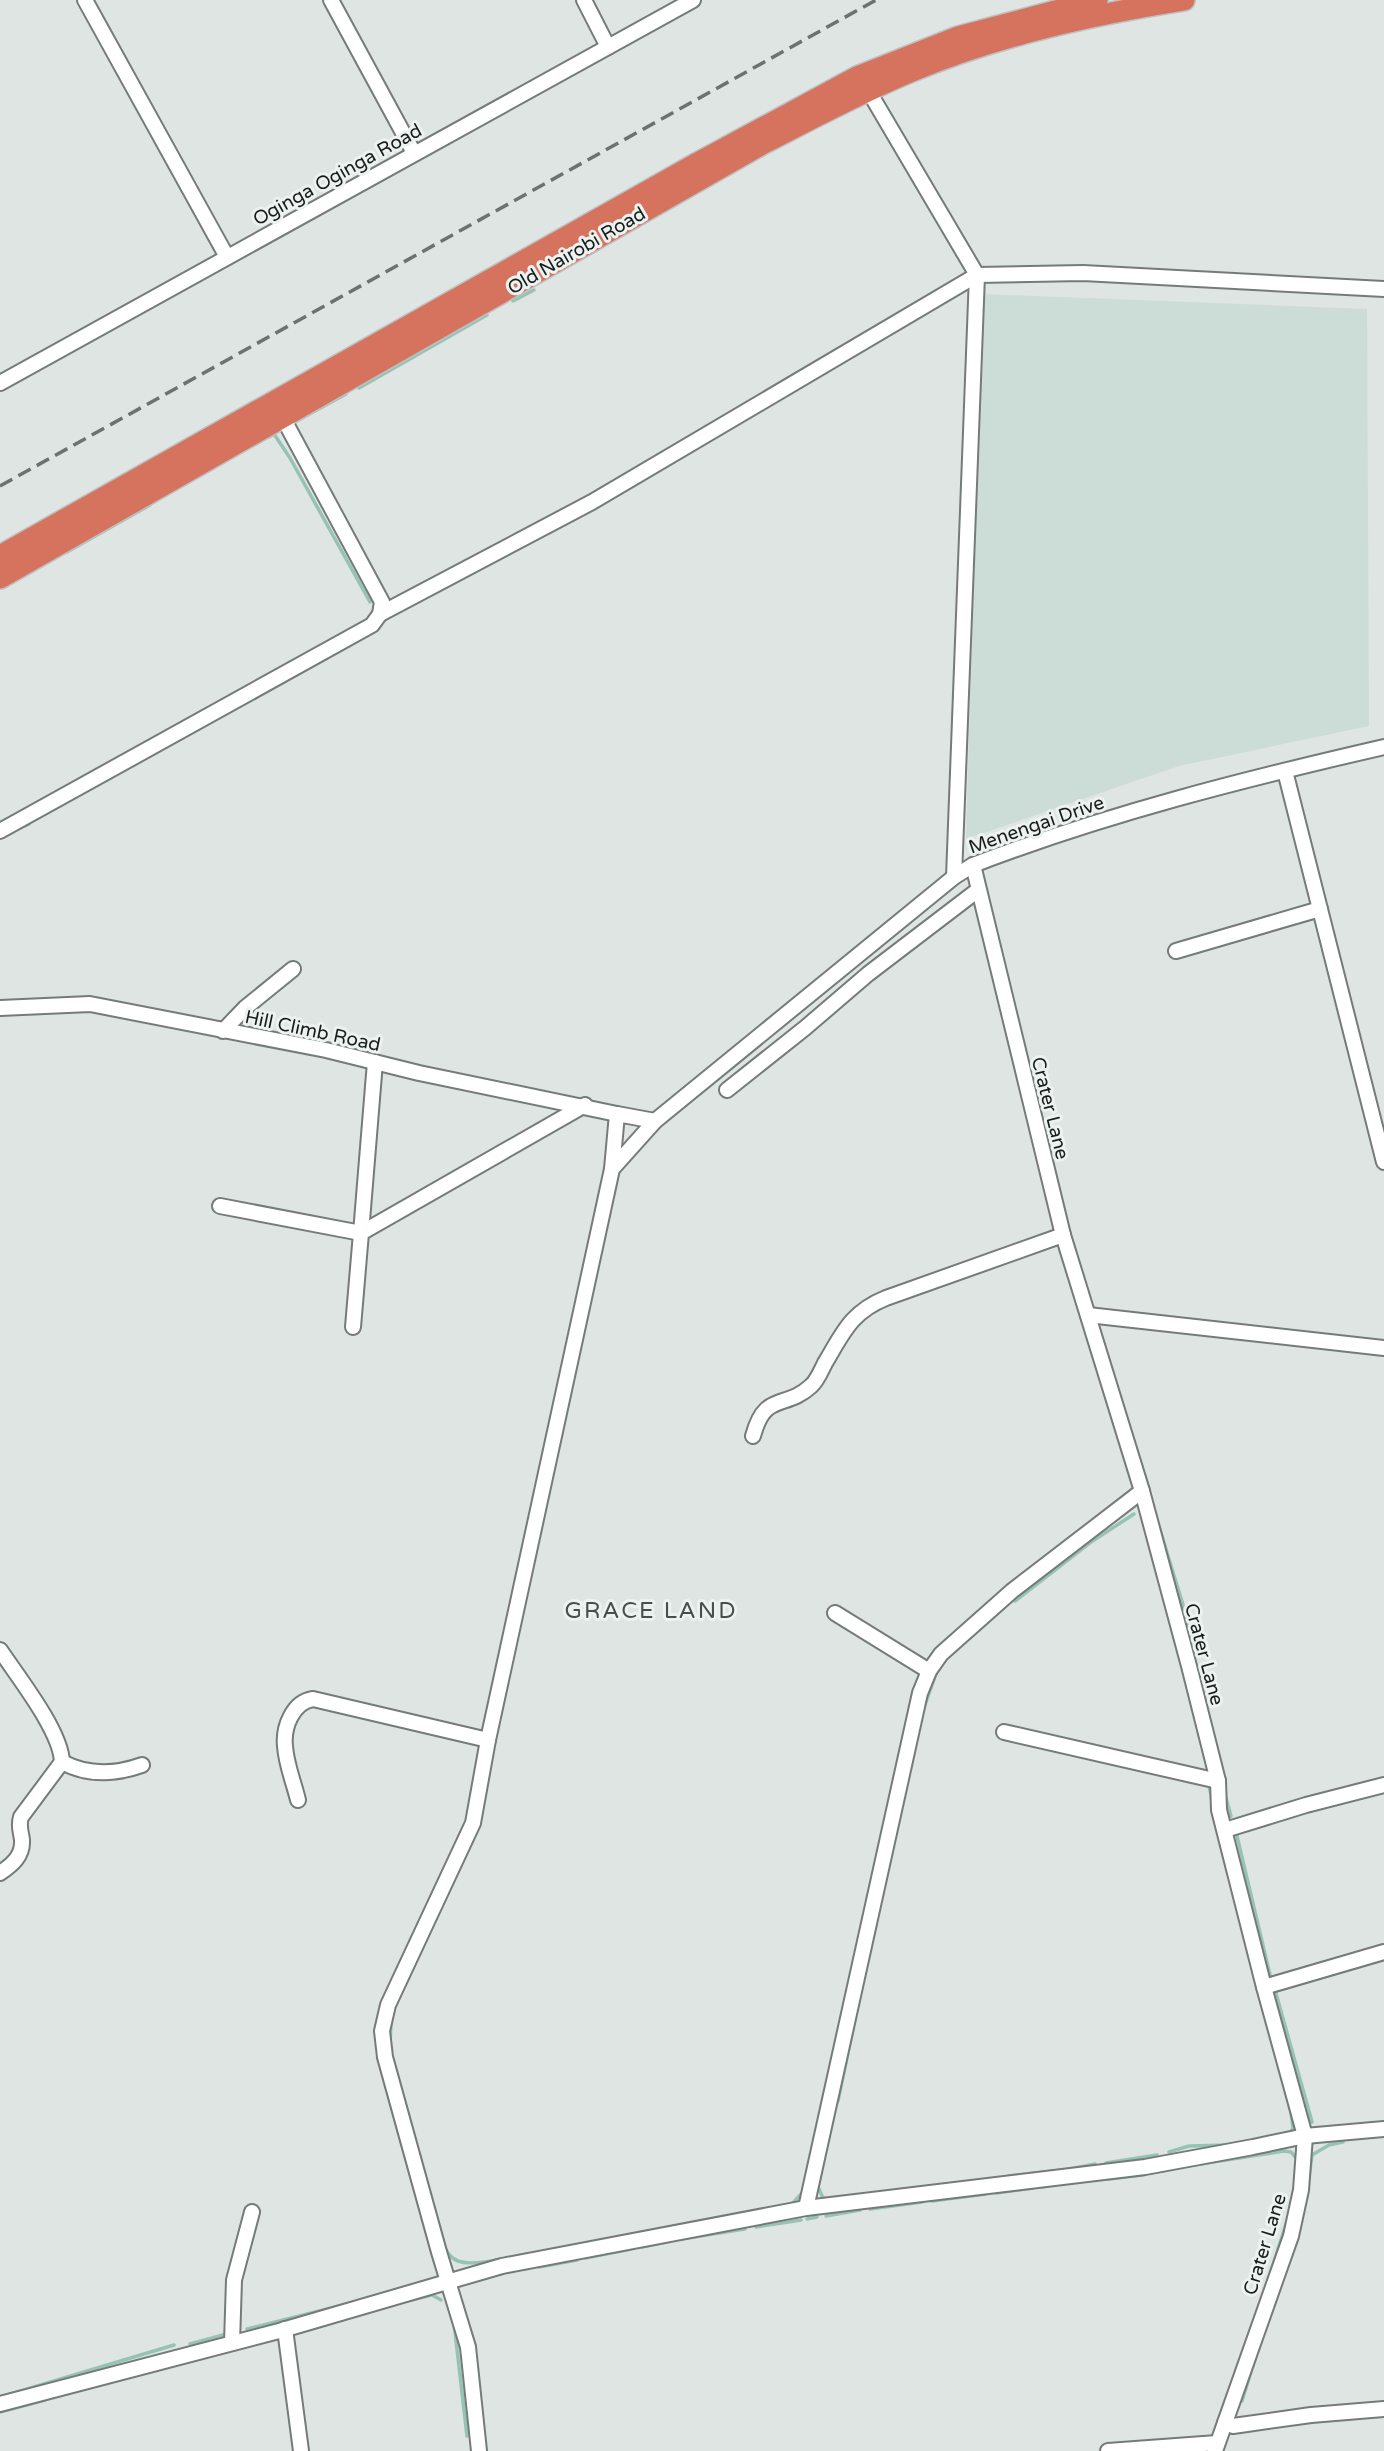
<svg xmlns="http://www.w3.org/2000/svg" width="1384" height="2451" font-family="'Varela Round',sans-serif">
<rect width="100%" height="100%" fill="#dee5e2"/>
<polygon fill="#ccdcd6" points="982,294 1367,309 1369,726 1179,766 966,839"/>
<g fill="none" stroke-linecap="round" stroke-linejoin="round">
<g stroke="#96c3b5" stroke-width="3.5">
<polyline points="513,301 534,290"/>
<polyline points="359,388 487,315"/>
<polyline points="293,423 346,394"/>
<polyline points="269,437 274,434 290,458 370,602"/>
<polyline points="67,552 150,505"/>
<polyline points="11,832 29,824"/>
<polyline points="0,1015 8,1014"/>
<polyline points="1157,1520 1187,1618 1189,1641"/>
<polyline points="1015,1601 1091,1542 1134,1514"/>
<polyline points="922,1713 937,1671"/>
<polyline points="1208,1782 1212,1799"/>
<polyline points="1224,1791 1231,1816"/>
<polyline points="1236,1832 1271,1979"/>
<polyline points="1275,1990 1312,2122"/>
<polyline points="390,2046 391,2023"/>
<polyline points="379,2060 402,2145"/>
<polyline points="838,2101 861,1990"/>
<polyline points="1290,2105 1293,2128 1290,2134"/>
<polyline points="1169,2152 1189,2146 1228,2145"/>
<polyline points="824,2157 818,2187 823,2198 829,2199"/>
<polyline points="1106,2163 1157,2155"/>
<polyline points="1187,2166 1284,2151 1291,2152 1298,2160"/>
<polyline points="1070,2169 1095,2164"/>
<polyline points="1150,2173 1173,2169"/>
<polyline points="1009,2176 1062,2170"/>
<polyline points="1309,2178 1312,2155 1329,2145 1343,2142"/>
<polyline points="1108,2179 1143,2175"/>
<polyline points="1041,2187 1068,2183"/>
<polyline points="996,2193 1033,2188"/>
<polyline points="932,2201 986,2194"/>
<polyline points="792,2204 803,2192"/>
<polyline points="870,2209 922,2202"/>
<polyline points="826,2216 860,2210"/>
<polyline points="807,2219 817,2217"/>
<polyline points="756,2227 801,2220"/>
<polyline points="660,2229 707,2220"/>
<polyline points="681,2239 745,2229"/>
<path d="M443,2244C447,2252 450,2258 458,2261C473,2267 511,2257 528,2254"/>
<polyline points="642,2247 671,2241"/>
<polyline points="585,2258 631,2249"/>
<polyline points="539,2267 577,2260"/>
<polyline points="523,2269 530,2268"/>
<polyline points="1271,2271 1288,2218"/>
<polyline points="501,2273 513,2271"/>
<polyline points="407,2301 432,2295 441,2300"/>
<polyline points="454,2323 467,2436"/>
<polyline points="247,2329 359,2301"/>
<polyline points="190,2344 223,2335"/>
<polyline points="0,2397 174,2345"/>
<polyline points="1242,2401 1259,2346"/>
<polyline points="0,2412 45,2400"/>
</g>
<defs>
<g id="minor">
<polyline points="85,0 227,257"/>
<polyline points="331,0 414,153"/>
<polyline points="584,0 608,47"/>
<polyline points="868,90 977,275 954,877"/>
<polyline points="0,383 693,0"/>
<polyline points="380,614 592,502 977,275 1083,273 1384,289"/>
<polyline points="1285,771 1384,1162"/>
<polyline points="0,831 372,625 380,614 382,602 283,418"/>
<polyline points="973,865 1063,1235 1142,1491 1189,1666 1218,1781 1219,1810 1264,1987 1305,2136 1301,2190 1291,2236 1215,2451"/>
<polyline points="1176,951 1320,909"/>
<polyline points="0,1008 90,1004 326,1050 419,1073 617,1114"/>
<polyline points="223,1031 245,1008 293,969"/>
<polyline points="727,1090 805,1028 868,974 978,890"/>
<polyline points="612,1169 617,1114 655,1121"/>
<polyline points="220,1206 361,1233 375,1062"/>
<polyline points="1088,1315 1384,1348"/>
<polyline points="353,1327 361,1233 585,1105"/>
<path d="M753,1436C765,1391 785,1410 811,1386C817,1381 821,1371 825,1363C843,1333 851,1312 886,1298L1063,1235"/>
<polyline points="835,1613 929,1671"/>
<path d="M0,1650C18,1677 61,1731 62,1762L21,1817C18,1826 21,1831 22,1840C23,1856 12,1865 0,1873"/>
<polyline points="1004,1732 1218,1781"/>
<path d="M62,1762C88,1776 114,1775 142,1765"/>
<path d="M298,1800C294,1783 286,1764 285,1746C283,1727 293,1702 313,1699L488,1740"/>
<polyline points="1225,1830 1306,1805 1384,1785"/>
<polyline points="1264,1987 1384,1952"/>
<polyline points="806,2208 920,1693 929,1671 941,1654 1012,1591 1142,1491"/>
<polyline points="285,2329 301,2451"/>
<polyline points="232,2343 234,2280 252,2212"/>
<polyline points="0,2404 279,2331 502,2266 806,2208 1145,2167 1253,2147 1305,2136 1384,2129"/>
<polyline points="1225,2423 1233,2426 1311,2415 1384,2409"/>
<path d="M479,2451L468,2347L439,2252L385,2057L382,2031L388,2005L473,1823L488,1740L612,1169L655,1121L954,877L973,865C1106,814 1245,779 1384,747"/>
<polyline points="1108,2451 1217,2443"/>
</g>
<g id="highway">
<polyline points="0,556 696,164 857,77 958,37 1097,0"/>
<path d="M0,578L764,143C813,118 861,92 912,71C999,35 1091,15 1184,0"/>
</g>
</defs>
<use href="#minor" stroke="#757b79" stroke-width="18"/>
<use href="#highway" stroke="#bfbfbf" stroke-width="24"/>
<use href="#minor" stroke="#fff" stroke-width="14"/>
<use href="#highway" stroke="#d5735e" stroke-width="21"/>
<polyline stroke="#6d7270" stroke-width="3.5" stroke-dasharray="14 7" stroke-linecap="butt" points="0,486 876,0"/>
</g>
<g text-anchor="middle" stroke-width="6" stroke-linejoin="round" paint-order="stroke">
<g font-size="19" fill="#191c1b" stroke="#ebf2f0">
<text transform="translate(337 174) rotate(-29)" y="7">Oginga Oginga Road</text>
<text transform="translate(576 250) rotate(-30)" y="7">Old Nairobi Road</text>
<text transform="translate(1036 824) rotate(-19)" y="7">Menengai Drive</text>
<text transform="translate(313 1030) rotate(12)" y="7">Hill Climb Road</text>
<text transform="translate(1051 1108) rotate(76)" y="7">Crater Lane</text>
<text transform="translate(1205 1654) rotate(75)" y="7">Crater Lane</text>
<text transform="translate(1264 2244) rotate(-73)" y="7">Crater Lane</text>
</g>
<g font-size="23" letter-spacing="2" fill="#494e4c" stroke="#ebf2f0">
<text x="651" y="1618">GRACE LAND</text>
</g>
</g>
</svg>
